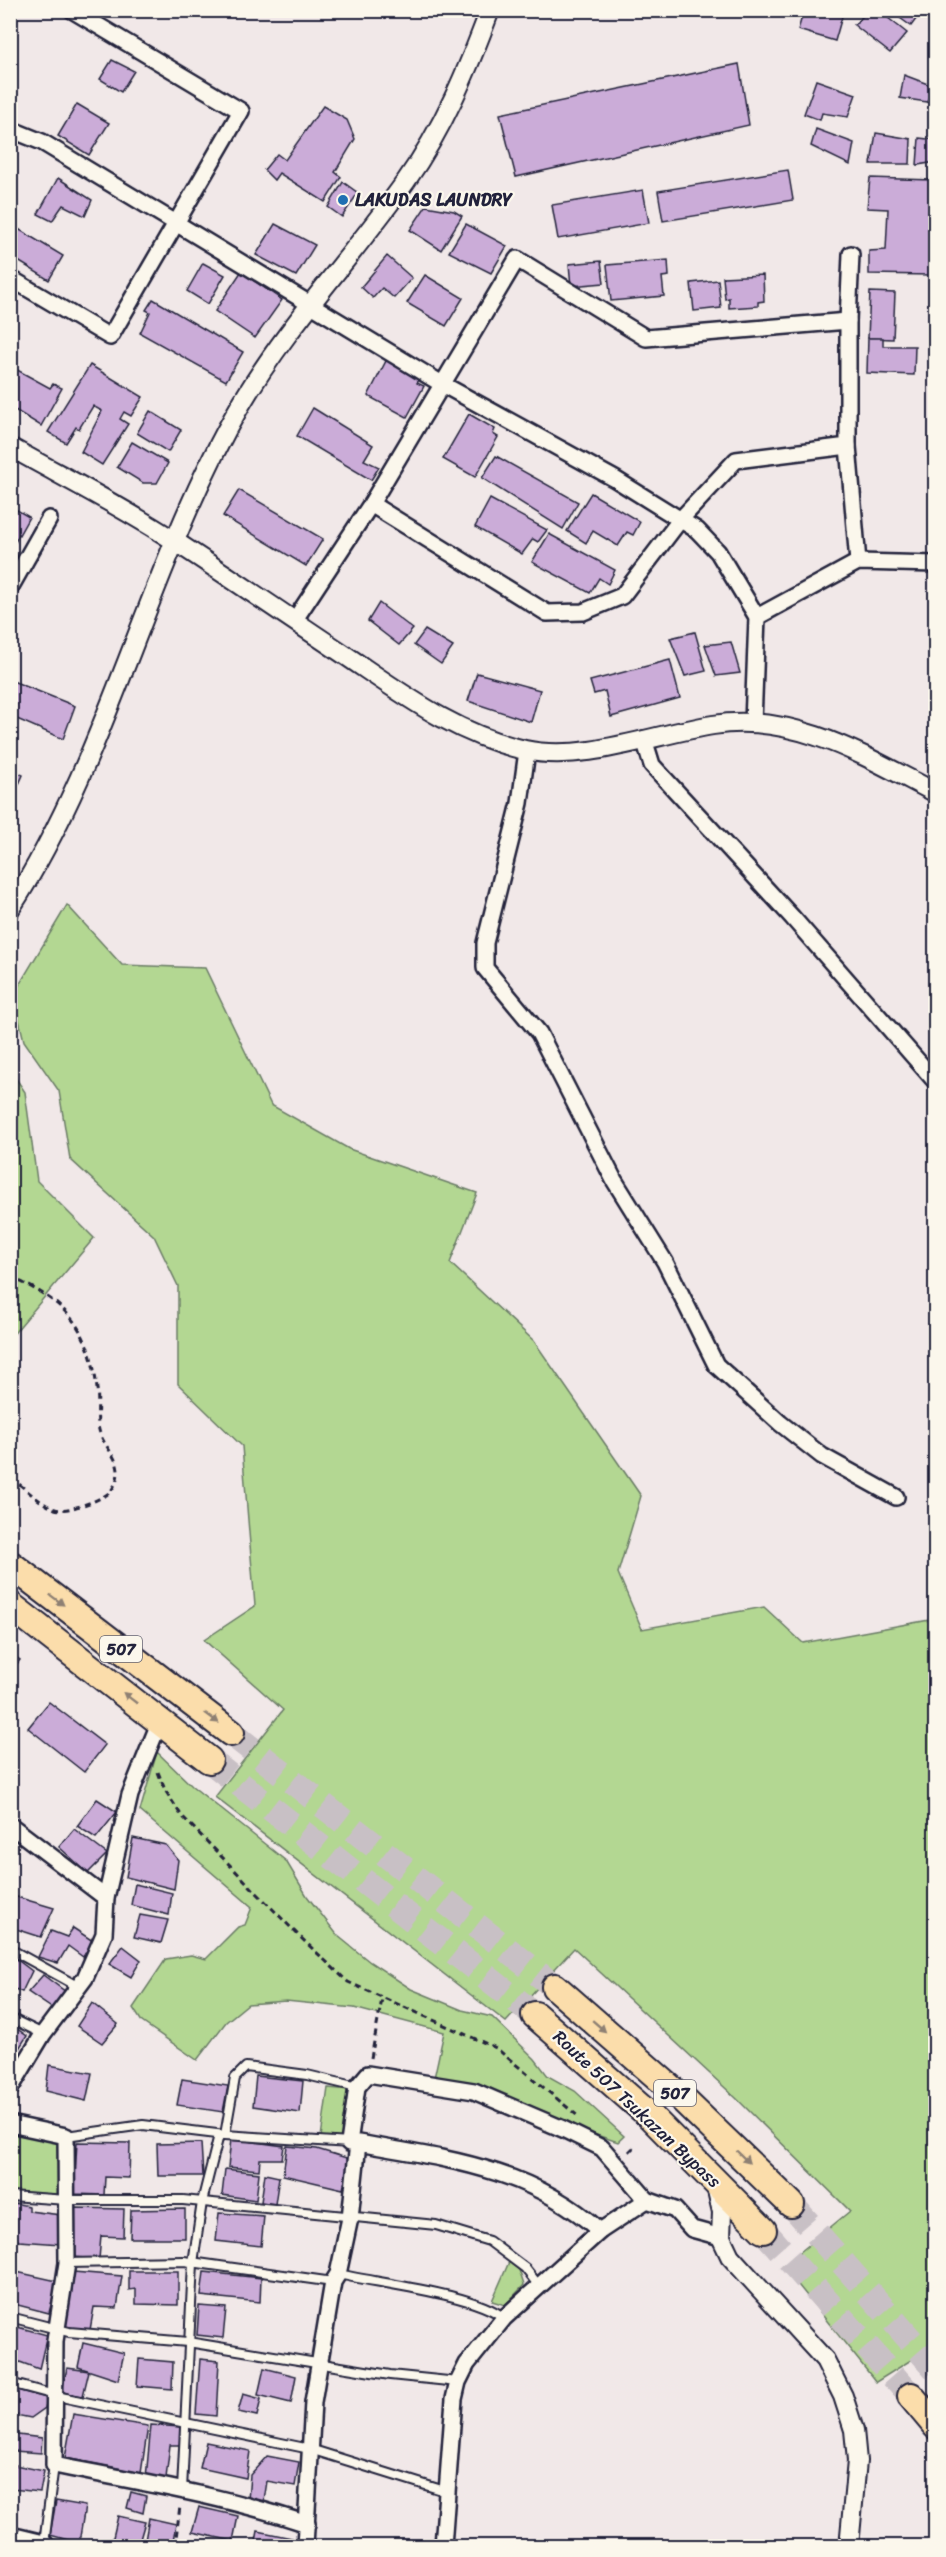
<svg xmlns="http://www.w3.org/2000/svg" width="946" height="2557" font-family="Sriracha,sans-serif">
<rect width="100%" height="100%" fill="#f1e8e8"/>
<filter id="ink" filterUnits="userSpaceOnUse"><feTurbulence type="fractalNoise" baseFrequency=".0167" numOctaves="2"/><feDisplacementMap in="SourceGraphic" scale="12" xChannelSelector="R" yChannelSelector="G"/><feConvolveMatrix kernelMatrix="1 2 1 2 8 2 1 2 1" color-interpolation-filters="sRGB"/></filter>
<g filter="url(#ink)">
<g fill="#b3d792" stroke="#6a7c66" stroke-width="1.5">
<polygon points="67,905 122,965 205,968 271,1105 349,1149 477,1193 450,1263 534,1341 641,1496 618,1573 642,1629 764,1607 803,1643 935,1619 935,2345 876,2382 783,2266 850,2211 736,2098 574,1948 506,2022 215,1797 283,1710 204,1640 255,1606 242,1446 178,1384 178,1286 154,1236 70,1159 59,1091 24,1041 13,995"/>
<polygon points="11,1071 25,1092 37,1181 94,1238 11,1337"/>
<polygon points="157,1752 192,1786 286,1861 307,1896 338,1936 370,1962 411,1989 462,2010 492,2017 535,2059 548,2076 575,2091 624,2136 618,2142 581,2130 477,2084 434,2078 444,2032 354,2008 286,2001 248,2004 226,2022 197,2060 142,2022 133,2008 166,1959 191,1955 206,1959 238,1927 245,1925 252,1907 140,1811"/>
<polygon points="328,2088 351,2090 345,2140 321,2137"/>
<polygon points="11,2130 58,2142 64,2162 63,2195 11,2191"/>
<polygon points="509,2262 519,2270 524,2285 505,2305 492,2301"/>
</g>
<g fill="#cbacd8" stroke="#22223b" stroke-width="1.5">
<polygon points="804,10 833,10 843,13 835,41 798,30"/>
<polygon points="869,10 878,10 907,33 890,53 854,25"/>
<polygon points="889,10 921,10 922,11 911,26"/>
<polygon points="112,60 134,71 121,92 100,79"/>
<polygon points="739,64 749,125 516,177 500,114"/>
<polygon points="904,75 933,86 927,102 900,98"/>
<polygon points="816,80 856,94 848,117 822,113 820,120 804,114"/>
<polygon points="77,104 109,123 89,155 58,136"/>
<polygon points="323,106 347,120 355,139 335,172 341,177 325,202 279,173 274,180 264,170 277,154 285,160"/>
<polygon points="816,129 854,143 850,165 811,146"/>
<polygon points="876,133 911,139 910,164 871,164"/>
<polygon points="919,138 936,140 936,162 917,165"/>
<polygon points="788,170 793,200 663,221 658,191"/>
<polygon points="58,178 92,200 85,216 63,205 52,221 38,214"/>
<polygon points="870,178 932,180 932,275 869,274 869,251 886,250 888,209 867,208"/>
<polygon points="343,182 358,193 342,217 328,207"/>
<polygon points="643,190 649,223 558,239 552,205"/>
<polygon points="426,206 454,211 462,216 441,250 410,230"/>
<polygon points="10,224 63,256 49,280 10,256"/>
<polygon points="275,224 315,245 296,276 256,255"/>
<polygon points="466,224 507,246 491,273 449,252"/>
<polygon points="387,256 412,278 394,298 382,288 373,298 361,287"/>
<polygon points="668,260 669,276 662,277 664,296 611,301 607,265"/>
<polygon points="601,261 604,283 571,286 569,264"/>
<polygon points="203,263 225,275 208,304 187,291"/>
<polygon points="241,272 282,300 255,338 215,311"/>
<polygon points="425,275 463,298 446,326 407,303"/>
<polygon points="763,275 764,301 758,302 758,306 729,308 729,298 725,299 723,277"/>
<polygon points="718,280 721,308 694,311 691,283"/>
<polygon points="870,292 895,293 893,339 868,338"/>
<polygon points="153,299 243,352 226,381 140,333 150,312 146,310"/>
<polygon points="868,338 883,338 883,346 915,346 914,375 867,373"/>
<polygon points="387,359 421,377 417,383 424,386 407,417 368,396"/>
<polygon points="90,365 143,397 131,416 124,412 120,419 128,424 102,465 81,452 102,411 93,406 79,429 76,427 66,443 48,432"/>
<polygon points="10,366 50,388 53,384 62,388 41,426 10,407"/>
<polygon points="313,408 373,445 364,460 379,467 371,480 297,436"/>
<polygon points="150,411 181,430 168,452 137,433"/>
<polygon points="469,414 495,429 493,434 498,437 475,477 443,459"/>
<polygon points="132,442 168,463 157,483 143,483 117,467"/>
<polygon points="496,456 578,502 563,529 482,478"/>
<polygon points="239,490 323,539 306,566 223,516"/>
<polygon points="591,493 640,522 633,535 627,532 618,546 593,531 586,543 567,531"/>
<polygon points="490,499 547,530 538,542 533,539 522,554 475,527"/>
<polygon points="10,506 29,517 15,542 10,539"/>
<polygon points="549,534 615,570 608,584 599,578 590,593 532,562"/>
<polygon points="379,603 413,629 399,645 368,621"/>
<polygon points="425,630 453,647 441,664 414,645"/>
<polygon points="695,632 706,671 685,676 670,638"/>
<polygon points="731,642 740,673 716,676 705,645"/>
<polygon points="670,660 680,698 611,717 605,691 594,694 590,681"/>
<polygon points="477,673 540,690 531,722 468,701"/>
<polygon points="10,680 75,706 63,739 10,716"/>
<polygon points="10,769 23,775 10,804"/>
<polygon points="10,1653 20,1660 10,1673"/>
<polygon points="49,1702 105,1745 84,1772 28,1728"/>
<polygon points="97,1799 117,1812 96,1838 77,1826"/>
<polygon points="74,1829 107,1854 88,1873 59,1847"/>
<polygon points="133,1838 166,1845 178,1860 174,1889 126,1877"/>
<polygon points="135,1884 172,1893 169,1915 131,1905"/>
<polygon points="10,1895 54,1908 41,1937 10,1927"/>
<polygon points="140,1915 168,1920 161,1943 134,1937"/>
<polygon points="73,1928 93,1941 83,1957 68,1946 58,1963 38,1957 51,1931 67,1937"/>
<polygon points="123,1946 141,1960 131,1977 109,1964"/>
<polygon points="16,1959 32,1971 22,1992 10,1987 10,1977"/>
<polygon points="43,1975 66,1992 53,2009 28,1992"/>
<polygon points="92,2003 118,2024 102,2043 77,2026"/>
<polygon points="10,2024 27,2036 14,2056 10,2054"/>
<polygon points="49,2065 92,2073 86,2101 46,2091"/>
<polygon points="256,2076 303,2081 300,2113 253,2106"/>
<polygon points="182,2079 228,2086 223,2112 177,2105"/>
<polygon points="231,2139 284,2146 282,2159 260,2159 259,2170 228,2167"/>
<polygon points="77,2142 130,2143 129,2178 105,2177 104,2195 74,2194"/>
<polygon points="201,2143 203,2176 158,2176 157,2144"/>
<polygon points="287,2146 317,2149 350,2159 343,2189 283,2175"/>
<polygon points="225,2169 259,2173 256,2200 222,2195"/>
<polygon points="265,2174 279,2177 275,2204 261,2202"/>
<polygon points="13,2203 29,2206 29,2211 61,2215 61,2244 19,2241 10,2236"/>
<polygon points="75,2208 124,2209 123,2237 101,2236 99,2259 73,2257"/>
<polygon points="185,2209 185,2238 130,2238 131,2210"/>
<polygon points="219,2213 264,2216 261,2246 216,2241"/>
<polygon points="12,2271 57,2281 49,2313 10,2303"/>
<polygon points="129,2271 178,2271 178,2305 136,2304 136,2289 129,2290"/>
<polygon points="73,2272 122,2276 117,2308 94,2307 90,2330 64,2327"/>
<polygon points="204,2272 261,2278 260,2302 201,2296"/>
<polygon points="199,2306 226,2308 223,2338 197,2335"/>
<polygon points="10,2325 47,2335 39,2369 17,2361 13,2372 10,2372"/>
<polygon points="83,2343 124,2353 118,2380 78,2367"/>
<polygon points="139,2359 173,2362 172,2389 137,2386"/>
<polygon points="200,2359 219,2361 216,2416 196,2414"/>
<polygon points="67,2368 89,2371 83,2396 62,2392"/>
<polygon points="264,2368 296,2376 291,2403 258,2395"/>
<polygon points="10,2388 47,2398 45,2408 31,2418 16,2415 14,2420 10,2419"/>
<polygon points="243,2394 261,2399 257,2416 238,2412"/>
<polygon points="73,2414 148,2426 141,2473 65,2458"/>
<polygon points="151,2425 181,2427 180,2445 170,2445 166,2478 146,2478"/>
<polygon points="10,2434 42,2438 41,2453 14,2451 10,2460"/>
<polygon points="206,2442 250,2451 246,2478 200,2468"/>
<polygon points="267,2456 299,2462 295,2486 267,2481 264,2501 248,2500 250,2475"/>
<polygon points="10,2464 44,2471 40,2492 12,2489 10,2495"/>
<polygon points="131,2492 146,2496 143,2513 127,2508"/>
<polygon points="56,2501 85,2506 79,2543 50,2535"/>
<polygon points="199,2507 238,2516 233,2541 192,2532"/>
<polygon points="118,2516 145,2522 138,2546 111,2546"/>
<polygon points="149,2518 176,2524 172,2546 144,2546"/>
<polygon points="258,2531 292,2538 291,2546 255,2546"/>
</g>
<g fill="none" stroke-linecap="round" stroke-linejoin="round">
<g stroke="#c8c0c5" stroke-width="26" stroke-dasharray="26 13" stroke-linecap="butt">
<polyline points="231,1733 555,1987"/>
<polyline points="209,1760 535,2015"/>
<polyline points="791,2204 936,2369"/>
<polyline points="763,2230 911,2396"/>
</g>
<defs>
<g id="service">
<polyline points="10,1949 79,1987"/>
<polyline points="10,2018 43,2034"/>
<polyline points="225,2135 235,2078 246,2067 307,2075 357,2087"/>
<polyline points="66,2136 143,2125 225,2135 350,2143"/>
<polyline points="10,2196 67,2200 183,2200 436,2225 489,2241 525,2268 539,2286"/>
<polyline points="67,2263 184,2261 333,2282"/>
<path d="M338,2274C377,2283 476,2294 504,2318"/>
<polyline points="10,2317 69,2332 188,2342 390,2375 458,2382"/>
<polyline points="10,2383 66,2398 310,2449 448,2492"/>
<polyline points="182,2490 193,2263 202,2202 219,2135"/>
<polyline points="44,2544 54,2465"/>
</g>
<g id="minor">
<polyline points="10,129 42,142 442,384 615,479 697,530 718,552 757,617 753,723"/>
<polyline points="10,278 110,337 241,111 72,10"/>
<polyline points="848,321 851,254"/>
<polyline points="848,446 858,562"/>
<polyline points="10,588 49,519"/>
<polyline points="757,617 858,562 936,564"/>
<polyline points="294,621 371,504 517,259 646,338 848,321 848,446 736,460 680,520 622,596 583,612 547,613 371,504"/>
<polyline points="644,739 652,765 792,917 936,1082"/>
<polyline points="527,751 520,803 485,943 485,968 539,1033 614,1180 665,1262 716,1365 780,1423 822,1456 896,1497"/>
<polyline points="10,1825 106,1898"/>
<polyline points="10,2089 43,2034 85,1978 104,1934 106,1898 130,1795 160,1721"/>
<path d="M10,2124L66,2136L67,2263L55,2341L54,2465C140,2482 225,2496 307,2524"/>
<polyline points="349,2143 357,2087 368,2074 474,2091 563,2129 602,2148 647,2200 675,2210 692,2229 721,2237"/>
<path d="M305,2546L313,2402L333,2282L338,2274L350,2218L358,2143C448,2159 530,2168 600,2231"/>
<polyline points="443,2546 454,2399 458,2382 467,2364 504,2318 600,2231 647,2200"/>
</g>
<g id="tertiary">
<path d="M10,447C65,478 123,507 176,542C234,580 291,619 348,657C404,695 457,735 525,750C583,763 655,734 713,725C795,712 866,757 936,793"/>
<path d="M10,909C111,752 148,565 241,404C288,324 353,256 406,181C443,129 468,69 490,10"/>
<polyline points="715,2182 722,2212 721,2237 730,2256 825,2360 843,2396 854,2430 857,2461 849,2546"/>
</g>
<polyline id="secondary" points="10,2538 43,2546"/>
<g id="trunk">
<polyline points="10,1564 231,1733"/>
<polyline points="10,1605 209,1760"/>
<polyline points="555,1987 675,2092 791,2204"/>
<polyline points="535,2015 649,2115 763,2230"/>
<polyline points="911,2396 936,2426"/>
</g>
</defs>
<use href="#service" stroke="#22223b" stroke-width="12"/>
<use href="#minor" stroke="#22223b" stroke-width="20"/>
<use href="#tertiary" stroke="#22223b" stroke-width="22"/>
<use href="#secondary" stroke="#22223b" stroke-width="26"/>
<use href="#trunk" stroke="#22223b" stroke-width="30"/>
<g stroke="#22223b" stroke-width="3" stroke-dasharray="6 4.5" stroke-linecap="butt">
<path d="M10,1277C66,1301 90,1328 97,1389C99,1403 96,1417 99,1430C103,1446 117,1455 118,1471C118,1479 115,1486 110,1492C102,1500 65,1513 55,1509C39,1503 24,1487 10,1477"/>
<polyline points="158,1772 165,1790 181,1815 298,1935 348,1982 496,2048 579,2117"/>
<polyline points="371,2058 382,1999"/>
<polyline points="629,2152 636,2145"/>
<polyline points="175,2546 180,2506"/>
</g>
<use href="#service" stroke="#fbf7ec" stroke-width="8"/>
<use href="#minor" stroke="#fbf7ec" stroke-width="15"/>
<use href="#tertiary" stroke="#fbf7ec" stroke-width="18"/>
<use href="#secondary" stroke="#fbf7ec" stroke-width="21"/>
<use href="#trunk" stroke="#fbddab" stroke-width="26"/>
</g>
<defs><path id="oneway-solid" d="M-6-.8H1V-3.2L6.5 0L1 3.2V.8H-6Z" transform="scale(1.5)"/></defs>
<g fill="#8e8073">
<use href="#oneway-solid" transform="translate(57 1600) rotate(37)"/>
<use href="#oneway-solid" transform="translate(130 1698) rotate(-142)"/>
<use href="#oneway-solid" transform="translate(212 1718) rotate(37)"/>
<use href="#oneway-solid" transform="translate(599 2026) rotate(41)"/>
<use href="#oneway-solid" transform="translate(743 2157) rotate(44)"/>
</g>
</g>
<circle fill="#1f6fb2" stroke="#fbf7ec" stroke-width="2" cx="343" cy="200" r="6"/>
<g text-anchor="middle" stroke-width="4.5" stroke-linejoin="round" paint-order="stroke">
<g fill="#fbf7ec" stroke="#636270" stroke-width="1.5">
<rect x="100" y="1636" width="42" height="26" rx="4.5"/>
<rect x="654" y="2080" width="42" height="26" rx="4.5"/>
</g>
<g font-size="16" font-weight="bold" fill="#22223b">
<text x="121" y="1655">507</text>
<text x="675" y="2099">507</text>
</g>
<g font-size="18" font-weight="bold" fill="#22223b" stroke="#fbf7ec" text-anchor="start">
<text x="355" y="206">LAKUDAS LAUNDRY</text>
</g>
<g font-size="18" fill="#22223b" stroke="#fbf7ec">
<text transform="translate(637 2109) rotate(43)" y="6">Route 507 Tsukazan Bypass</text>
</g>
</g>
<rect width="946" height="2557" fill="none" stroke="#fbf7ec" stroke-width="36"/>
<rect x="18" y="18" width="910" height="2521" fill="none" stroke="#22223b" stroke-width="2" filter="url(#ink)"/>
</svg>
